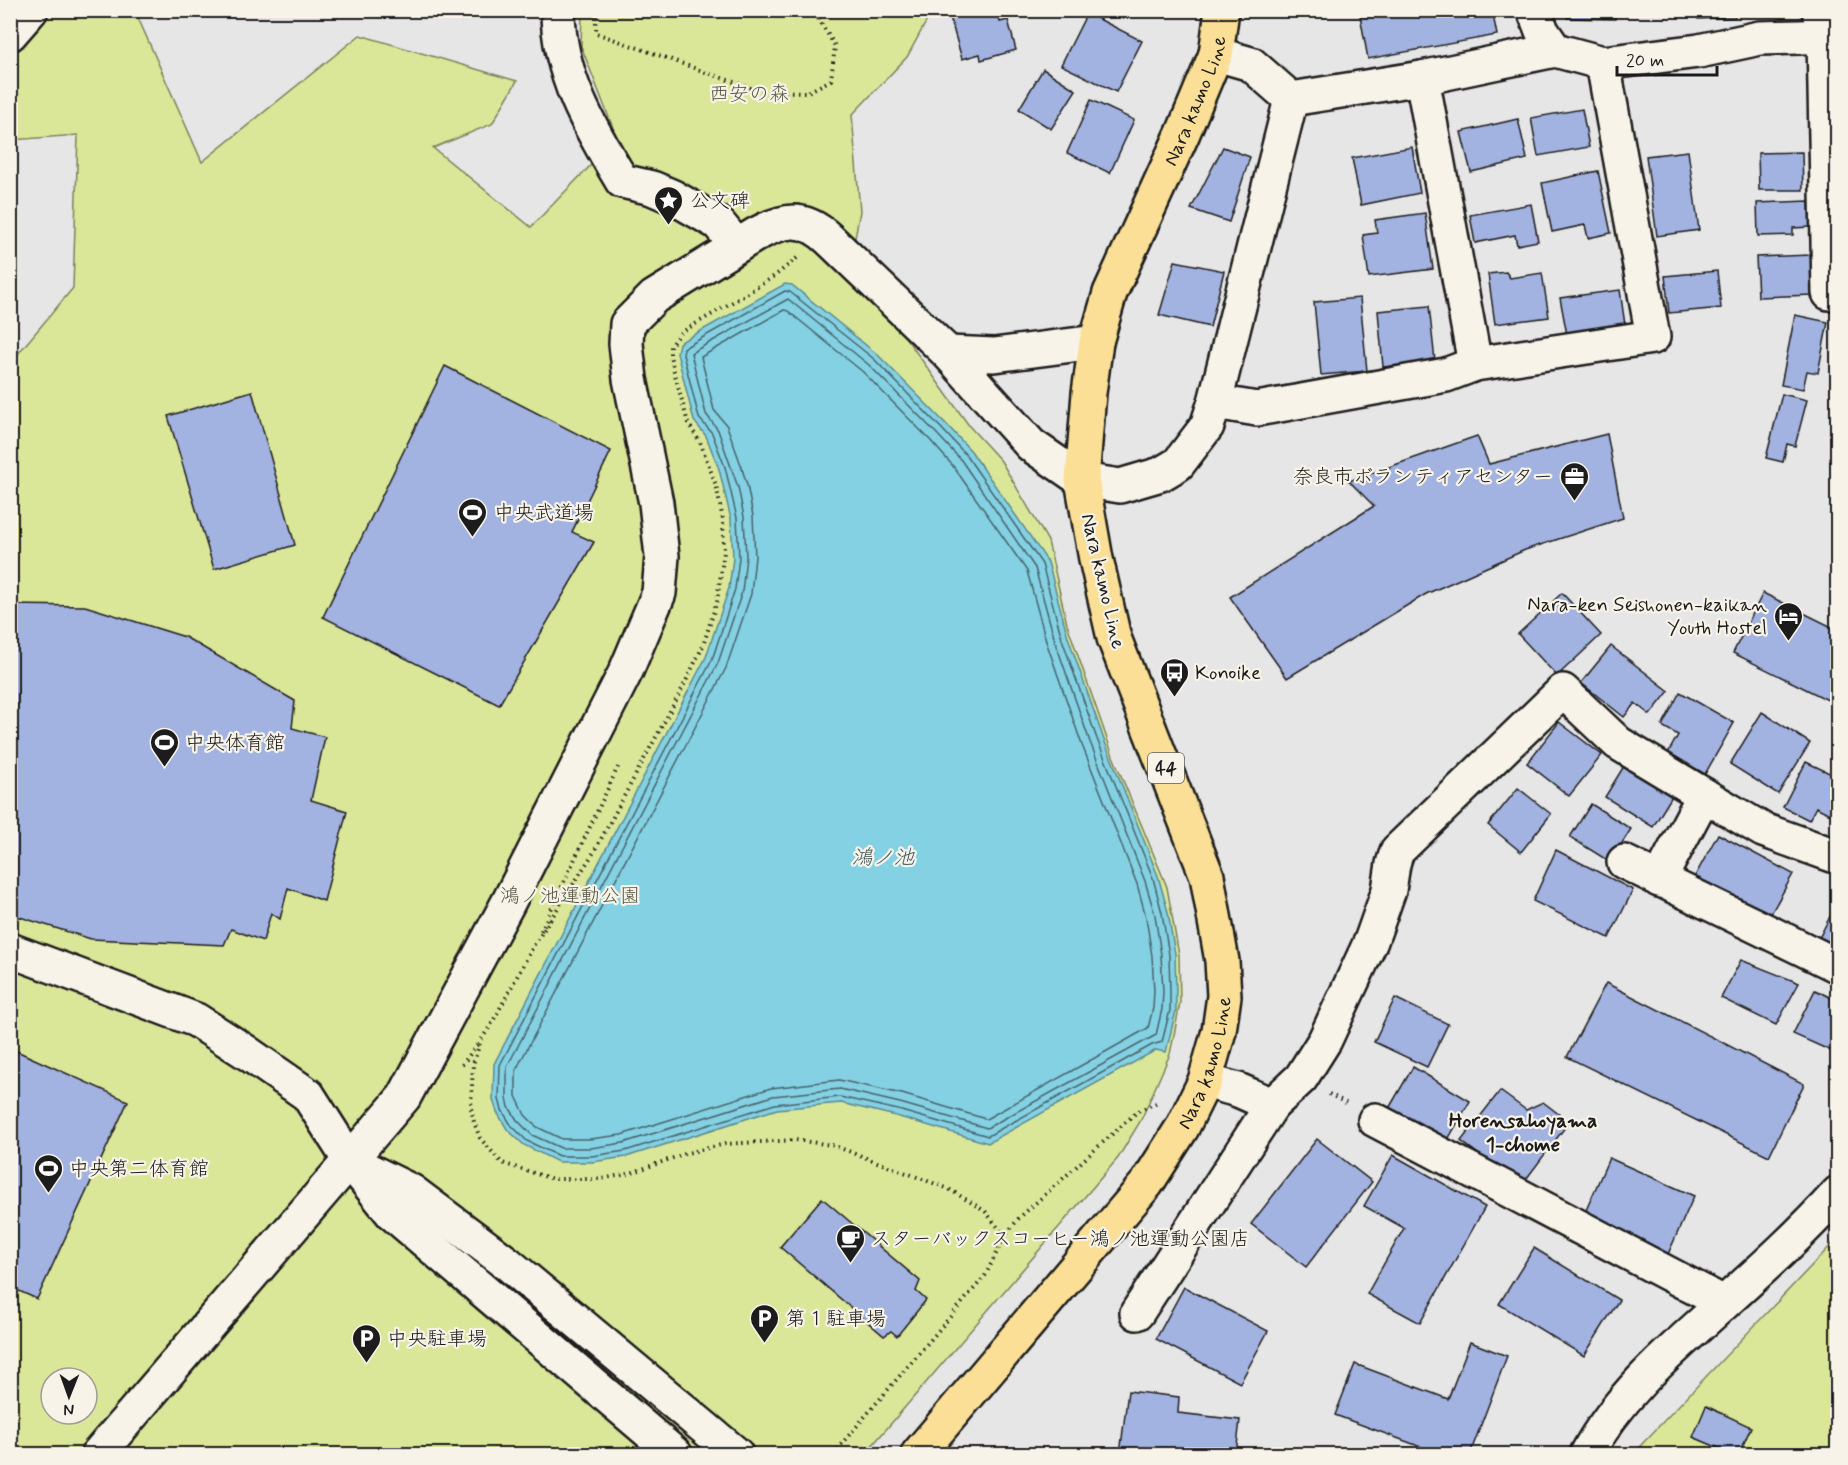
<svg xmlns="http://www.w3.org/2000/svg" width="1848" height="1465" font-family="Mynerve,'Klee One',sans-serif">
<rect width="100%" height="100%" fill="#e6e6e7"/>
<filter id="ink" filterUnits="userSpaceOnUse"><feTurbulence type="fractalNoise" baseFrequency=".0167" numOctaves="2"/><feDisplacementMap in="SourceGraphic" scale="12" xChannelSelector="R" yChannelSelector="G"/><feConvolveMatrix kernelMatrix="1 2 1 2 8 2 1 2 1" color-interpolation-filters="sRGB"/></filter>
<g filter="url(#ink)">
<g fill="#dae698" stroke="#7b815a" stroke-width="1.5" fill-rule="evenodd">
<path d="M11,11H135L202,162L360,35L517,81L492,124L433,148L531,227L617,138L581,46L582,11H932L907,57L852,115L860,211L848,276L898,327L970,427L1001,461L1048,541L1067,624L1113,756L1167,887L1179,955L1180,1002L1175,1030L1170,1054L1156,1086L1141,1120L1118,1158L865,1454H11V362L73,288L78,135L11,140ZM51,1378H87V1414H51Z"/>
<polygon points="1836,1240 1837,1454 1653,1454 1640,1446"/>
</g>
<polygon fill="#84d1e3" stroke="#5a8993" stroke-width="1.5" points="785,284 792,285 878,355 947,425 971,451 1048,562 1068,637 1103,737 1158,876 1168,912 1175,954 1176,991 1176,1011 1166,1052 1156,1050 988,1143 896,1116 841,1103 777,1109 626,1157 592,1162 558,1162 524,1145 507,1129 497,1112 493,1100 494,1064 706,657 729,588 733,558 731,519 719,469 706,436 694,421 677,353 679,343"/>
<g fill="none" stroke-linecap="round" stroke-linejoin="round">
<g stroke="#46646c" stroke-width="1.5">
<polygon points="785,291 790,292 874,359 942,429 966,455 1042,564 1062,639 1097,739 1153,878 1162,913 1169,955 1170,991 1170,1010 1162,1042 1152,1045 988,1136 898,1110 840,1097 775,1104 625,1151 592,1156 559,1156 527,1141 511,1125 502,1110 499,1099 500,1065 712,660 735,589 739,558 737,518 725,467 712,433 699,418 683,354 684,348"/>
<polygon points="788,299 869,365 937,434 961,460 1035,568 1055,641 1090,742 1145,881 1155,915 1161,955 1163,991 1162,1009 1156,1035 987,1128 900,1103 840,1089 773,1096 623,1143 591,1148 561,1148 532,1135 517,1120 509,1107 507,1098 507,1067 718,663 742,592 746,557 744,517 738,487 718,430 706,414 691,353"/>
<polygon points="784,310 788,311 863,372 930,440 953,466 1027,571 1047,644 1082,745 1137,884 1146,917 1152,956 1154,991 1153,1008 1148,1028 986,1119 902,1094 839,1080 771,1088 621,1135 590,1139 562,1139 537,1127 525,1115 516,1096 516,1070 726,668 751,594 755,557 753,516 747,485 740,462 727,426 714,410 701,357"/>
</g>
</g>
<g fill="#a2b2e1" stroke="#1c1c1c" stroke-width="1.5">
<polygon points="948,10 997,10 1000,22 1008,20 1016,50 981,60 980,54 962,59"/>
<polygon points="1359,10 1492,10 1497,35 1368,59"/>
<polygon points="1567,10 1615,10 1615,19 1567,18"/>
<polygon points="1698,10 1735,10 1735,17 1698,19"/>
<polygon points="1087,13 1142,41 1116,92 1061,65"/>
<polygon points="1043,69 1076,90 1051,129 1019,109"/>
<polygon points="1091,100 1134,120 1110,173 1067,153"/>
<polygon points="1582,109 1589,147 1538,156 1531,118"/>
<polygon points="1518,119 1527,159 1471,172 1461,132"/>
<polygon points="1223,147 1250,157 1229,222 1191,209"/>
<polygon points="1412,147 1420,193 1361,205 1352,158"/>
<polygon points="1688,151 1699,230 1657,236 1646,156"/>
<polygon points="1802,152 1803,190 1759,190 1758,153"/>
<polygon points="1598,171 1611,233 1588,238 1585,225 1552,232 1542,183"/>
<polygon points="1809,201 1810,227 1793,228 1793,235 1758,236 1757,203"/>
<polygon points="1531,204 1538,241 1517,245 1515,235 1475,243 1470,215"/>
<polygon points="1425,213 1433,269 1369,277 1363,235 1377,233 1375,220"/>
<polygon points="1811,255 1813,295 1758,297 1756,257"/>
<polygon points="1175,261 1224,271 1210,327 1159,315"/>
<polygon points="1717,271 1721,308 1669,313 1665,276"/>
<polygon points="1506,272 1510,278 1542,273 1549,317 1495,324 1488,274"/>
<polygon points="1620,290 1625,325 1567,335 1560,298"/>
<polygon points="1360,298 1367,371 1321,375 1314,302"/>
<polygon points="1429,306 1435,361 1383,367 1378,311"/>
<polygon points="1795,315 1828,322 1818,373 1807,371 1803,389 1781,385"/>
<polygon points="445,366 611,451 572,532 594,542 499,705 323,617"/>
<polygon points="252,391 295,545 214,569 168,416"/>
<polygon points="1782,394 1807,400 1795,446 1787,444 1783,462 1766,458"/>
<polygon points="1607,434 1623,518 1525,550 1426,594 1287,678 1230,597 1374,506 1349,481 1477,436 1489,464"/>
<polygon points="1562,593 1601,635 1557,676 1518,634"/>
<polygon points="1763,593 1838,630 1838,705 1733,653"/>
<polygon points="10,605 85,606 185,637 295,701 292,728 325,737 311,800 347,811 324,901 288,888 280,919 271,913 263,941 231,929 224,945 91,939 10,914"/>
<polygon points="1611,646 1669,691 1650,715 1635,703 1624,717 1581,683"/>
<polygon points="1680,692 1734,723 1705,774 1668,753 1678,735 1662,726"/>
<polygon points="1762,712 1810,743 1778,794 1730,764"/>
<polygon points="1559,722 1602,755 1569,796 1527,763"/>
<polygon points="1806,762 1838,777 1838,818 1816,807 1809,820 1783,807"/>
<polygon points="1624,766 1672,796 1653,827 1605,797"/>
<polygon points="1518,788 1551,814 1521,852 1488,825"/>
<polygon points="1591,804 1631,829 1610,862 1570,837"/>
<polygon points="1718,834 1793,874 1768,919 1694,878"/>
<polygon points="1556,850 1633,890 1609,938 1533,901"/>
<polygon points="1838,901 1838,955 1816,944"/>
<polygon points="1741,960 1799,983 1776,1025 1721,998"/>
<polygon points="1606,983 1804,1084 1769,1156 1567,1057"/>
<polygon points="1815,990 1838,1001 1838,1054 1793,1034"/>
<polygon points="1395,998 1448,1024 1427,1067 1374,1042"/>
<polygon points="10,1048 128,1101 37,1299 10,1287"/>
<polygon points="1413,1067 1470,1101 1446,1143 1388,1110"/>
<polygon points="1500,1091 1526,1110 1543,1102 1569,1122 1521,1186 1461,1141"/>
<polygon points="1317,1139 1372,1182 1306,1267 1251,1224"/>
<polygon points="1393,1155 1485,1207 1420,1323 1367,1294 1404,1228 1364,1206"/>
<polygon points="1609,1158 1694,1196 1668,1254 1583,1217"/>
<polygon points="822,1198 920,1281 916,1291 926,1300 897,1336 891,1331 884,1336 780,1247"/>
<polygon points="1534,1248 1619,1300 1584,1356 1499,1304"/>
<polygon points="1184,1287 1268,1331 1240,1383 1156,1339"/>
<polygon points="1470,1342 1507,1356 1470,1454 1440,1454 1335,1415 1355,1364 1448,1399"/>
<polygon points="1128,1391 1179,1397 1178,1413 1240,1420 1236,1454 1120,1454"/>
<polygon points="1706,1406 1751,1427 1739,1454 1733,1454 1693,1437"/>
</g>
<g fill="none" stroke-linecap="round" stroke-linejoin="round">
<defs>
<g id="minor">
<path d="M558,10C558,74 590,128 622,181L652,188L673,197L718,223L737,246"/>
<polyline points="1534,10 1542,31 1555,50"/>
<polyline points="1819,10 1824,36 1829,293"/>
<polyline points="10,34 31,10"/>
<polyline points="1216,54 1251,64 1291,99 1422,78 1555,50 1603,63 1699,51 1760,38 1838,36"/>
<polyline points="1422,78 1475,364"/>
<polyline points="948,353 994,355 1096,342"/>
<polyline points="1215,402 1257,409 1446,375 1475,364 1653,337 1603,63"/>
<polyline points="1624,862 1838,966"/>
<polyline points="1659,880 1704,795"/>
<polyline points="10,950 196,1020 246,1052 308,1095 350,1161 392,1213 675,1454"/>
<polyline points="1205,1081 1238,1090 1272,1105 1301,1078 1325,1040 1371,941 1389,890 1393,864 1397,851 1563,691 1618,743 1704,795 1763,830 1838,857"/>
<polyline points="1375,1120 1724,1303"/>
<polyline points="360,1166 411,1191 507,1263 736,1454"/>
<polyline points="1137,1313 1272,1105"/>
<path d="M98,1454L404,1097L508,903L626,671L659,593L662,556L656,503L630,379L626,344L627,324L654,297L755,235C784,219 803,215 829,239L948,353L1031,445L1082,480L1120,486L1161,474L1178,464L1207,426L1215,402L1291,99"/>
<path d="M1587,1454C1619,1394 1672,1350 1722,1305C1762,1269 1802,1233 1838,1193"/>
</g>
<g id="major">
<path id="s1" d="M918,1454L1147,1183L1182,1128L1205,1081L1219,1031L1224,996L1222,961L1207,876L1114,638L1096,559L1082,480L1089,393L1096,342L1110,293L1183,133L1216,54L1222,10"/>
</g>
</defs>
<use href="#minor" stroke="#1c1c1c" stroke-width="38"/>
<use href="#major" stroke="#1c1c1c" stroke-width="38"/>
<g stroke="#1c1c1c" stroke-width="4" stroke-dasharray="1.5 4.5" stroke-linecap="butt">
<polyline points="596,10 596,33 759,91 808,92 831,80 835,46 813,10"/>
<polyline points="797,258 776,275 743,296 680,333 670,346 670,356 688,423 700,442 716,485 723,520 724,552 717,601 703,646 682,689 594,852 534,945 491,1025 481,1040 473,1064 471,1108 474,1122 480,1138 502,1163 553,1179 600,1179 628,1174 687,1153 725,1144 795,1140 832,1145 949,1189 985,1211 1005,1236"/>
<polyline points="541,931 618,767"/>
<polyline points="462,1065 479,1042"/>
<polyline points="1329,1094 1346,1103"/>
<polyline points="833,1454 985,1276 1005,1236 1019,1218 1138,1111 1156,1103"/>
</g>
<use href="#minor" stroke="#f7f3e8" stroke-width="33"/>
<use href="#major" stroke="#fbdf96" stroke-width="33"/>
</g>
</g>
<defs>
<symbol id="sight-pin" viewBox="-11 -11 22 30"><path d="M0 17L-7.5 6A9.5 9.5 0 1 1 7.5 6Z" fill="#1c1c1c" stroke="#f7f3e8"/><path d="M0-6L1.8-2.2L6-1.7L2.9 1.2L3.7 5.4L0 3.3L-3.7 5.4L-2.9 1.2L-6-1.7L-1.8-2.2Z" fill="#fff"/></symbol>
<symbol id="office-pin" viewBox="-11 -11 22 30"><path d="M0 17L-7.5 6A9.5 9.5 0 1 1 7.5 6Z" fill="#1c1c1c" stroke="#f7f3e8"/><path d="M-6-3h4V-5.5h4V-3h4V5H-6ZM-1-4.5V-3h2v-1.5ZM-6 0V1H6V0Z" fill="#fff"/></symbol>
<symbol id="stadium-pin" viewBox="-11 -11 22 30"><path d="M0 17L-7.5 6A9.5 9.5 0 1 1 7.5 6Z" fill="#1c1c1c" stroke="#f7f3e8"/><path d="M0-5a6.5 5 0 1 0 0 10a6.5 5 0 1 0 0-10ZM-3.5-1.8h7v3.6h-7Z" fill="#fff"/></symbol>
<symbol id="hotel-pin" viewBox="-11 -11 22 30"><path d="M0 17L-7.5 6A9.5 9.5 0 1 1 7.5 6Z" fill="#1c1c1c" stroke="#f7f3e8"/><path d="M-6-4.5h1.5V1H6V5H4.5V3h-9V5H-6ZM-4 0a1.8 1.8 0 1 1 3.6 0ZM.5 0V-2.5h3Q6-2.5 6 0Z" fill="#fff"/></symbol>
<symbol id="bus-pin" viewBox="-11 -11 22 30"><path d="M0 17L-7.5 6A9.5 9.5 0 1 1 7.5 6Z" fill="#1c1c1c" stroke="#f7f3e8"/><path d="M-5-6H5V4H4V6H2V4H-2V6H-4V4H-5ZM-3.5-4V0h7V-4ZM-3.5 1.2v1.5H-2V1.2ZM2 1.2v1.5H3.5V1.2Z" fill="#fff"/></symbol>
<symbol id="cafe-pin" viewBox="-11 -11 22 30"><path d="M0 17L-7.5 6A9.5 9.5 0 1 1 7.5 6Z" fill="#1c1c1c" stroke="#f7f3e8"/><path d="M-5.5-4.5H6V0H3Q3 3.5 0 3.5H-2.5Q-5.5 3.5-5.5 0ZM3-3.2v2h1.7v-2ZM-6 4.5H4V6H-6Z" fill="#fff"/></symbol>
<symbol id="parking-pin" viewBox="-11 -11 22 30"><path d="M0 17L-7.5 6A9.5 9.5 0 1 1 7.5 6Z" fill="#1c1c1c" stroke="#f7f3e8"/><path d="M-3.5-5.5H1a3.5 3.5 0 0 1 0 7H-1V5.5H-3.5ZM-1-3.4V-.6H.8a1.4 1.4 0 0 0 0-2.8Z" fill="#fff"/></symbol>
</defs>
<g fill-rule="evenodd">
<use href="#sight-pin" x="652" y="184" width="33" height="45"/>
<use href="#office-pin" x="1558" y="460" width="33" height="45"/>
<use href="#stadium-pin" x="456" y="496" width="33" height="45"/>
<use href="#hotel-pin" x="1772" y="600" width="33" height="45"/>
<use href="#bus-pin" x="1158" y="656" width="33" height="45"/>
<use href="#stadium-pin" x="148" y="726" width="33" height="45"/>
<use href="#stadium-pin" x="32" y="1152" width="33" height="45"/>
<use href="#cafe-pin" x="834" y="1222" width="33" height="45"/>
<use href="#parking-pin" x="748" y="1302" width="33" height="45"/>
<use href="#parking-pin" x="350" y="1322" width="33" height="45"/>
</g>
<g text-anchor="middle" stroke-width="4.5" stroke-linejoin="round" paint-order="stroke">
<rect fill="#f7f3e8" stroke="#5e5c59" stroke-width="1.5" x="1148" y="753" width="36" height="30" rx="4.5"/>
<g font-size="18" font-weight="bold" fill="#1c1c1c">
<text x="1166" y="774">44</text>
</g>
<g font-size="20" fill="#555941" stroke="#f7f3e8">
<text x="749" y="100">西安の森</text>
<text x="570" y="902">鴻ノ池運動公園</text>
</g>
<g font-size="20" fill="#1c1c1c" stroke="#f7f3e8">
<text dy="7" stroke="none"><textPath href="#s1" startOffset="1498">Nara kamo Line</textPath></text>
<text transform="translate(1104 581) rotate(77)" y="7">Nara kamo Line</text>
<text dy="7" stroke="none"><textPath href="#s1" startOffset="490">Nara kamo Line</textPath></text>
</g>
<g font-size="20" fill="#1c1c1c" stroke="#f7f3e8" text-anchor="start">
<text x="690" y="207">公文碑</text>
<text x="1553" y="483" text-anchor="end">奈良市ボランティアセンター</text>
<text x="494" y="519">中央武道場</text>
<text x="1767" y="611" text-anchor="end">Nara-ken Seishonen-kaikan<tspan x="1767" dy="23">Youth Hostel</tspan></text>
<text x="1195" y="679">Konoike</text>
<text x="185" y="749">中央体育館</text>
<text x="69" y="1175">中央第二体育館</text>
<text x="871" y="1245">スターバックスコーヒー鴻ノ池運動公園店</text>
<text x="786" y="1325">第１駐車場</text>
<text x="387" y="1345">中央駐車場</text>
</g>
<g font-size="21" font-style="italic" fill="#405b62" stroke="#f7f3e8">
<text x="883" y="864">鴻ノ池</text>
</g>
<g font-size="21" font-weight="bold" fill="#1c1c1c" stroke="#f7f3e8">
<text x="1523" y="1127">Horensahoyama<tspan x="1523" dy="24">1-chome</tspan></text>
</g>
</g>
<rect width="1848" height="1465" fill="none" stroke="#f7f3e8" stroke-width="36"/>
<rect x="18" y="18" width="1812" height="1429" fill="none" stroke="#1c1c1c" stroke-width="2" filter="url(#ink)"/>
<g transform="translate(69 1396) rotate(181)"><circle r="28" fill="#f7f3e8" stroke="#9f9d96" stroke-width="1.5"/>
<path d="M0-4.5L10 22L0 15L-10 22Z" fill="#1c1c1c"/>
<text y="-9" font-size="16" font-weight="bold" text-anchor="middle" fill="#1c1c1c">N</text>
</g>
<path d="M1617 66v9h100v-9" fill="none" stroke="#1c1c1c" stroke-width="3"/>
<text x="1626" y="66" font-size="18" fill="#1c1c1c" stroke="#f7f3e8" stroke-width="4.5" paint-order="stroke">20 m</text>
</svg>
